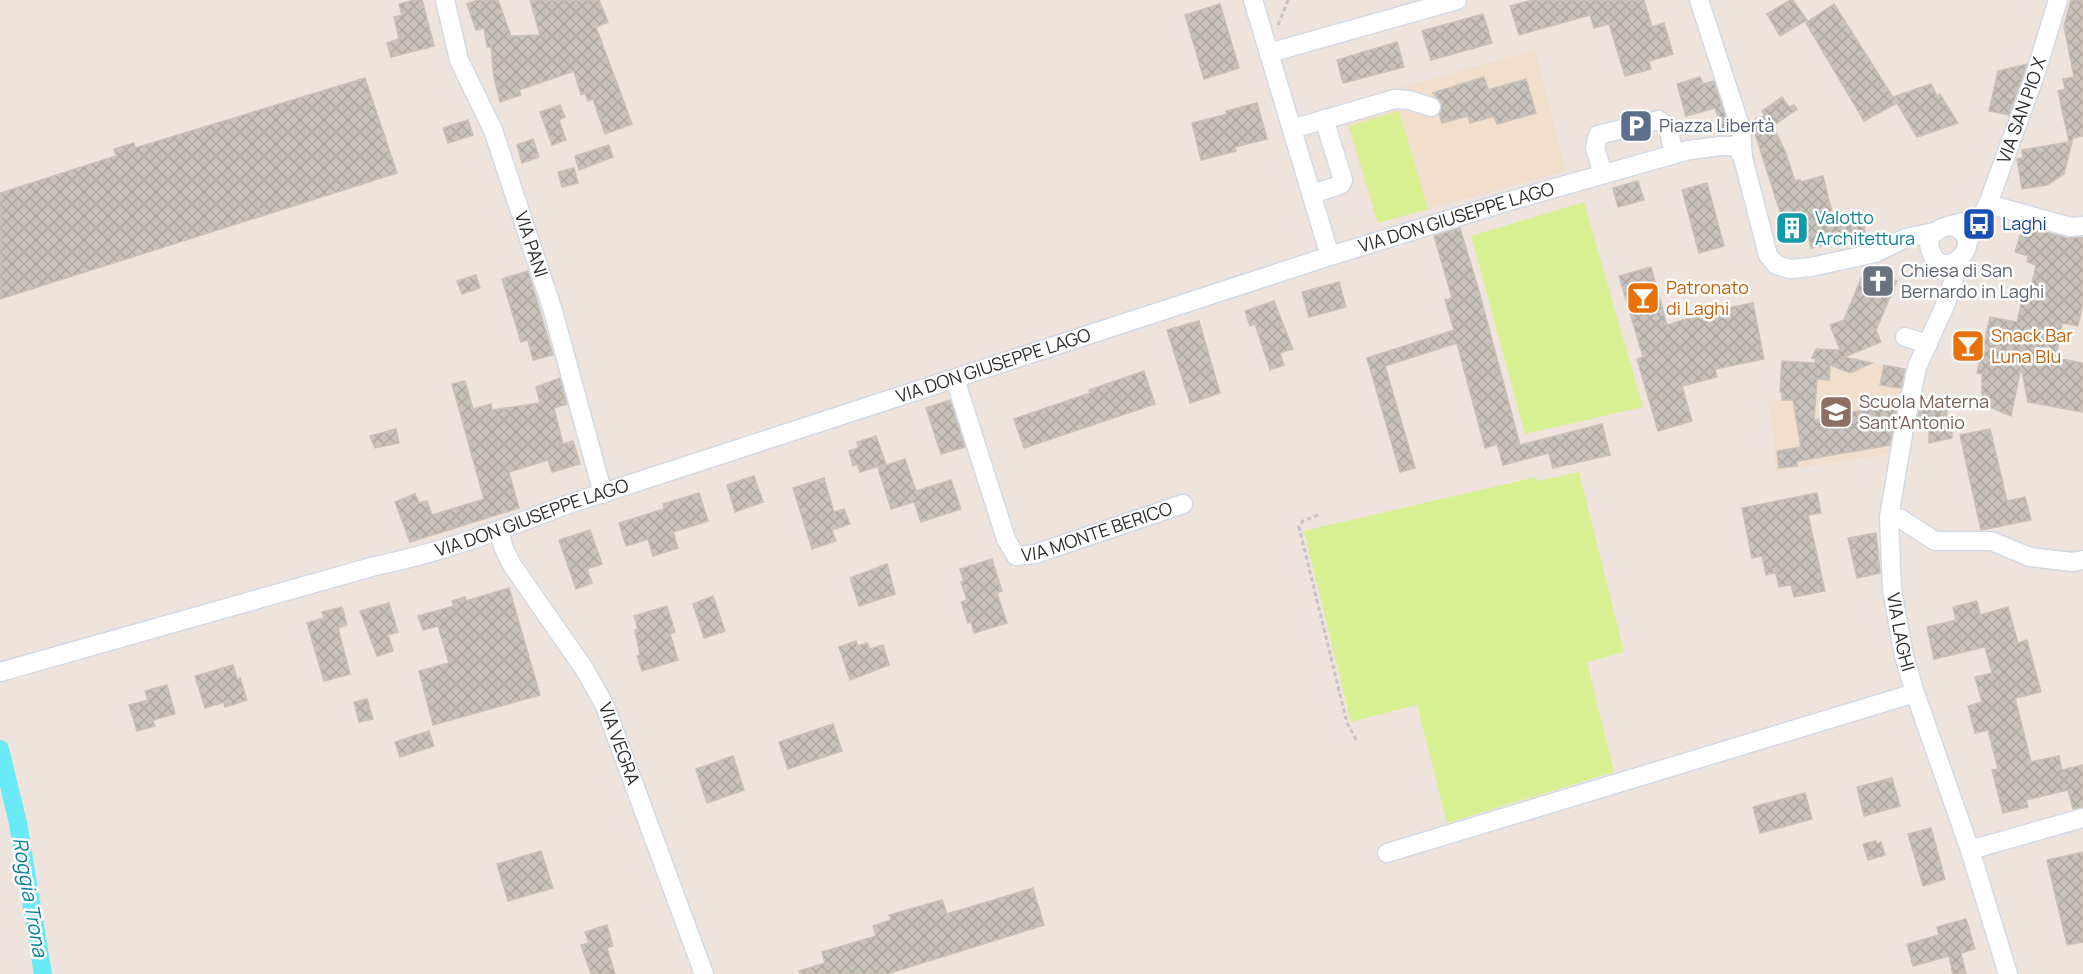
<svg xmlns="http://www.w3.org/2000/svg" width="2083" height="974" font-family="Manrope,sans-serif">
<defs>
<pattern id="building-cross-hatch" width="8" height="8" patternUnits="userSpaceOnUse" patternTransform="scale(1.5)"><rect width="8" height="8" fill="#c9c2bc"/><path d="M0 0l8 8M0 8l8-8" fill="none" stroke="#ada7a2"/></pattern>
</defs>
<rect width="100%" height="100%" fill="#eee4dd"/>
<g fill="#f1decc">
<polygon points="1535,50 1566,171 1377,223 1341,104"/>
<polygon points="1867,361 1909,370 1893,453 1776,472 1772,423 1767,399 1813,402 1817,379 1829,380 1830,367 1850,373 1864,366"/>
</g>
<g fill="#d9f092">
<polygon points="1399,111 1428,209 1378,223 1349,126"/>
<polygon points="1584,202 1643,407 1525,434 1471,236"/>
<polygon points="1579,472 1624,652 1587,662 1614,772 1447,823 1417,705 1351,722 1304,531 1536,477 1538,481"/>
</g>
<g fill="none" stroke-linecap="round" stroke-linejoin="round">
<polyline stroke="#6aeaf7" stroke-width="18" points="0,749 18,823 43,974"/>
</g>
<g fill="url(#building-cross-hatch)" stroke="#cac0b7" stroke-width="1.5">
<polygon points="414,0 422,0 434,46 391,57 387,43 399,39 394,17 402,15 399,4"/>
<polygon points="478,0 498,0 511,36 540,35 530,0 599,0 608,22 596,27 632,124 605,134 593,99 588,101 585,93 581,95 574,71 519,90 521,95 500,102 494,77 491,47 487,47 484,28 476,30 467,4"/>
<polygon points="1532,0 1644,0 1652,27 1664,23 1673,54 1649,61 1651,69 1625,76 1609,24 1594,28 1590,15 1519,35 1510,6"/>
<polygon points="1790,0 1793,0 1807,20 1780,36 1767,14"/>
<polygon points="2071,0 2083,0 2083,136 2073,138 2064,174 2047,185 2022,189 2017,159 2023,158 2022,150 2069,142 2058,91 2065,89 2063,79 2074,77 2064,26"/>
<polygon points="1220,4 1239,68 1204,79 1185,15"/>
<polygon points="1834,4 1896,102 1893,97 1931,84 1937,96 1940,94 1958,123 1917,137 1897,103 1864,121 1806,23"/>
<polygon points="1483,14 1492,43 1431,60 1422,31"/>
<polygon points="1397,42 1404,67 1343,83 1337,60"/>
<polygon points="2027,64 2009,115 1989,111 1998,71"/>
<polygon points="1484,77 1488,90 1526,79 1536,113 1497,124 1494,116 1470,123 1468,116 1442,123 1439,114 1442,104 1433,93"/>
<polygon points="1700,77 1703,84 1714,81 1729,128 1722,130 1715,108 1686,116 1677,84"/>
<polygon points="365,78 397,173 0,299 0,193 116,156 114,149 134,143 135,148"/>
<polygon points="1782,97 1789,107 1794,105 1797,109 1773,126 1785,151 1795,181 1800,179 1800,182 1823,176 1833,216 1836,215 1837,223 1862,218 1866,235 1811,248 1808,235 1789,240 1751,121 1765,116 1762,111"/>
<polygon points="1257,103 1267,139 1235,147 1236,151 1201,160 1192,123 1227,114 1226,111"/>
<polygon points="560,105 565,117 559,120 566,140 552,145 540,112"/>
<polygon points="468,120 473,135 448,143 443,128"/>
<polygon points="533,139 539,157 522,163 517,145"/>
<polygon points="609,145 613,157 579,170 575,156"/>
<polygon points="574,168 578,183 562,187 558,172"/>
<polygon points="1638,181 1644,200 1618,207 1613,188"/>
<polygon points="1707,183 1724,246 1699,253 1682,190"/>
<polygon points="2023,226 2067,238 2083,237 2083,301 2078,326 2062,323 2056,358 2083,363 2083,412 2028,402 2021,367 2011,416 1982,404 1982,374 1977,373 1990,317 2017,322 2023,296 2029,297 2036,265 2027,262 2028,256 2015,252"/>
<polygon points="1460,228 1479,291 1520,445 1602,424 1610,455 1553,468 1549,453 1503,465 1497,444 1485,448 1457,343 1385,366 1415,468 1400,472 1367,358 1454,330 1445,300 1452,298 1434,236"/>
<polygon points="1651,267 1667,325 1713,311 1753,303 1764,359 1715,369 1717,377 1682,386 1692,421 1658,431 1637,359 1643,357 1619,276"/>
<polygon points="1865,269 1897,281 1876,330 1881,342 1844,357 1872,363 1850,373 1830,365 1829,380 1817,379 1814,420 1844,415 1843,413 1897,406 1890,445 1797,461 1797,466 1779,468 1777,451 1801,447 1793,400 1782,400 1782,392 1780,392 1782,361 1815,363 1816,359 1812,358 1816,349 1840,350 1830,325 1844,320"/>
<polygon points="528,271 553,355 533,360 528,340 521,342 502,279"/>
<polygon points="476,275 480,288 462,294 457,281"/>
<polygon points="1339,282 1346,307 1309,317 1302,292"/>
<polygon points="1274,301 1293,349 1280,353 1284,365 1270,370 1255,324 1250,326 1245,311"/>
<polygon points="1199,321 1220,393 1190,403 1167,330"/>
<polygon points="1884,365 1905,369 1901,388 1880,385"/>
<polygon points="1144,371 1155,404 1024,448 1014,419 1090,393 1089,390"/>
<polygon points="560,378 567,404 554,408 563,444 573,441 580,464 552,472 548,460 509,472 519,508 410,542 395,502 415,494 419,503 427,501 432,515 484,499 452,384 465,381 473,409 491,404 492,410 540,403 536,387"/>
<polygon points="1948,399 1946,424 1952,424 1952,438 1929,443 1929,422 1917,421 1921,403"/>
<polygon points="950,400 965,447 941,454 926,408"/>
<polygon points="396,429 399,443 375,448 370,436"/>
<polygon points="1990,429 2007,501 2025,497 2031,520 1981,530 1960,435"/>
<polygon points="876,436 886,464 860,472 857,464 853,466 849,451 858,448 857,442"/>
<polygon points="905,459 916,491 951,480 961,509 921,522 914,502 891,509 878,468"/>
<polygon points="754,476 763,502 735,512 727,485"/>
<polygon points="824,478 834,512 844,509 850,524 832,530 836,541 812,549 793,488"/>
<polygon points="699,493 708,521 673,532 678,548 653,556 648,539 626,546 619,523 664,509 663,504"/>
<polygon points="1817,493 1821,513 1808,515 1825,591 1794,597 1791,585 1779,587 1776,574 1774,573 1766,575 1762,556 1752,558 1742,508"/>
<polygon points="590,530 602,564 587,569 592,583 576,589 559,540"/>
<polygon points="1876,533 1880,573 1857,578 1848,538"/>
<polygon points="992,559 1002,591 997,593 1007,623 974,633 971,622 968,623 961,602 967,600 961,582 964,581 960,569"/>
<polygon points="887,564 895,594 859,606 850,578"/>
<polygon points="509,588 540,695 433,725 419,671 449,663 438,626 423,630 418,616 454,606 452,601 465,597 466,601"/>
<polygon points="713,596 725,631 704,638 693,604"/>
<polygon points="1977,601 1980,615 2008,607 2018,643 2027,640 2041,692 2015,698 2031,762 2059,756 2062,770 2083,765 2083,807 2073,809 2068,790 2026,800 2028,807 2003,813 1992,770 1998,769 1988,730 1975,733 1968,706 1982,702 1975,677 1992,673 1985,647 1934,659 1927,627 1956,620 1953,607"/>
<polygon points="389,603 398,632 388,635 393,651 377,656 360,611"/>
<polygon points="667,606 675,632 670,634 678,660 642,671 637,656 640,655 635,630 638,629 634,616"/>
<polygon points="342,607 347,625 338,628 350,674 324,681 307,623 324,618 322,612"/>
<polygon points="856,641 858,646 867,643 870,649 883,645 889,665 850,680 839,647"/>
<polygon points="233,665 237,679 240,678 247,700 225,707 224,702 205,708 195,676"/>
<polygon points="167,685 175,714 153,720 155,726 137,731 129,705 148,700 145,691"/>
<polygon points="367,699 373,719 359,722 354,702"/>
<polygon points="833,724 842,751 788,769 779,742"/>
<polygon points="429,731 434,746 400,757 395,742"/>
<polygon points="733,756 744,790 707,803 696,769"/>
<polygon points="1892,778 1900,806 1864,816 1857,787"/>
<polygon points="1805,793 1812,819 1760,833 1753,807"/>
<polygon points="1931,828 1945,879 1923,886 1908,834"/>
<polygon points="1876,841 1877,844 1881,842 1885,855 1868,860 1863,844"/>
<polygon points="541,851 553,888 508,901 497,864"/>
<polygon points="2083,852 2083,942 2067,945 2047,860"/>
<polygon points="1033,888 1044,925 887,974 800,974 799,971 825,963 822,952 876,936 873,926 891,920 889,915 942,900 947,914"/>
<polygon points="1966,919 1975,949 1961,953 1966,974 1953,974 1949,956 1913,966 1907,944 1939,935 1937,927"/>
<polygon points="607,925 613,946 607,948 615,974 591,974 581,945 589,943 585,932"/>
</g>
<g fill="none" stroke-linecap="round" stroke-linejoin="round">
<defs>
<g id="minor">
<path id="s1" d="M445,0L459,60L493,130L553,311L603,494"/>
<polyline points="1253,0 1330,256"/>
<polyline points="1699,0 1741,129 1743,158"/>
<polyline points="1269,53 1457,0"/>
<polyline points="1292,129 1395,99 1409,100 1431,107"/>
<polyline points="1603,174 1595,148 1598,135 1659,120 1668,127 1674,154"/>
<polyline points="1312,194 1340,185 1343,180 1324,119"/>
<polyline points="1988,204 2070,227 2083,226"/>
<path d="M1951,226C1992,239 1944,286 1931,252C1920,225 1962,223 1980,219"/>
<path id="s2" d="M1967,243L1988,204L2034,78L2058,0"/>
<path id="s3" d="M1960,260L1946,303L1917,367L1905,423L1889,517L1892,590L1904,656L1915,693L1970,850L2008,974"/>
<polyline points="1905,337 1928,344"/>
<path id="s4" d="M955,379L1006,539L1016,556L1035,554L1183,504"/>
<polyline points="1889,517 1901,519 1935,541 1991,541 2030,557 2072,562 2083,560"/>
<path id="s5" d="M499,531L504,549L512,565L585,670L605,706L704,974"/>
<path id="s6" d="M0,672L375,566C440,553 501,530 563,506L1330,256L1513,200L1689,150L1721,146H1736L1743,158L1768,255L1776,265L1790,269L1811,267L1875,253L1906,238L1934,232"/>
<polyline points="1970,850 2083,818"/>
<polyline points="1387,853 1915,693"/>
</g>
</defs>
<use href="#minor" stroke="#d2d9e5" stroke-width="21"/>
<g stroke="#c4c4c4" stroke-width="3" stroke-dasharray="4.5 3" stroke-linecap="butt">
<polyline points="1278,25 1288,0"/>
<polyline points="1318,515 1303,521 1299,527 1347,723 1357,741"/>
</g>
<use href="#minor" stroke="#fff" stroke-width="18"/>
</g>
<defs>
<symbol id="parking-square" viewBox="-11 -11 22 22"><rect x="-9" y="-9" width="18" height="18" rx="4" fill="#5c6f8a" stroke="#fff"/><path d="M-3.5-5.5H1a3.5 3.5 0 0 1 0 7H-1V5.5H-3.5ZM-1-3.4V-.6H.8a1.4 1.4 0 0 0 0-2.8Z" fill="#fff"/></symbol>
<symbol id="bus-square" viewBox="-11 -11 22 22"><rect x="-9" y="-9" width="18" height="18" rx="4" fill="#1a4fb4" stroke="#fff"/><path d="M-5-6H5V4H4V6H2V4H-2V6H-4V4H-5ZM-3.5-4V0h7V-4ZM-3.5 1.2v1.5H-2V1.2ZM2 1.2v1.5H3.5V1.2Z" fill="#fff"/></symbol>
<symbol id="building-square" viewBox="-11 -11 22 22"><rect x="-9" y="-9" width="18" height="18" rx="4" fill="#0f9aa8" stroke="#fff"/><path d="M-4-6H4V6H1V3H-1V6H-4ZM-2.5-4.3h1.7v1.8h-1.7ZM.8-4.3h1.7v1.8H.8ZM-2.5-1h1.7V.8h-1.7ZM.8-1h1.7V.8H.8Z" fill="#fff"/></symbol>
<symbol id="church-square" viewBox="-11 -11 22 22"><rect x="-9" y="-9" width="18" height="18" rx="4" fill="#6b7280" stroke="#fff"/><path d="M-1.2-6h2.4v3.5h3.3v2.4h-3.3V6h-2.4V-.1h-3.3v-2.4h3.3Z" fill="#fff"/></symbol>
<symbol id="bar-square" viewBox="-11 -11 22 22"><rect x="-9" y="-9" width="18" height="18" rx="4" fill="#e8710a" stroke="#fff"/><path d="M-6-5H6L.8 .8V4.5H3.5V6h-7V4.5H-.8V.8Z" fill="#fff"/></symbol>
<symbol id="school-square" viewBox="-11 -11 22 22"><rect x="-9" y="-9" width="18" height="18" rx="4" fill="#8d6e63" stroke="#fff"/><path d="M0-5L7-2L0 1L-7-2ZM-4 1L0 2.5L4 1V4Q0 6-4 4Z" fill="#fff"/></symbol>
</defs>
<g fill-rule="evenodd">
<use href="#parking-square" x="1617" y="107" width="38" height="38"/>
<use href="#bus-square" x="1960" y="205" width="38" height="38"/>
<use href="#building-square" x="1773" y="209" width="38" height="38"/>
<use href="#church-square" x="1859" y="262" width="38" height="38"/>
<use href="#bar-square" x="1624" y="279" width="38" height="38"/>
<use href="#bar-square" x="1949" y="327" width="38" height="38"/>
<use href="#school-square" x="1817" y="393" width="38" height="38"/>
</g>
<g text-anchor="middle" stroke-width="5" stroke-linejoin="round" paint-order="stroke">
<g font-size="18" fill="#2c2c2c" stroke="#fff">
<text dy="6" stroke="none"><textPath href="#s2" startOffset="144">VIA SAN PIO X</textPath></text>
<text dy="6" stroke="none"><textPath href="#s6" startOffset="1526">VIA DON GIUSEPPE LAGO</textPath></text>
<text dy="6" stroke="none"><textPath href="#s1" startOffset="260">VIA PANI</textPath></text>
<text dy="6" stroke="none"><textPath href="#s6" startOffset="1040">VIA DON GIUSEPPE LAGO</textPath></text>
<text dy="6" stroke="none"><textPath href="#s6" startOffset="554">VIA DON GIUSEPPE LAGO</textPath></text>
<text dy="6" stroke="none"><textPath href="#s4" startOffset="272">VIA MONTE BERICO</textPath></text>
<text dy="6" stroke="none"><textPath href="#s3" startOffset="384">VIA LAGHI</textPath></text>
<text dy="6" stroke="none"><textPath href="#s5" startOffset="246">VIA VEGRA</textPath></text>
</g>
<g font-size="18" fill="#4e5e75" stroke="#fff" text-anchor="start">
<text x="1659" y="132">Piazza Libertà</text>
</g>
<g font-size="18" fill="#0d838f" stroke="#fff" text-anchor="start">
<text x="1815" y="224">Valotto<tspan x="1815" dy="21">Architettura</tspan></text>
</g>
<g font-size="18" fill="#164399" stroke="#fff" text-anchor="start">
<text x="2002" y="230">Laghi</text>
</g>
<g font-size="18" fill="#5b616d" stroke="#fff" text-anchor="start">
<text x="1901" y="277">Chiesa di San<tspan x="1901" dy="21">Bernardo in Laghi</tspan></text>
</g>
<g font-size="18" fill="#c56008" stroke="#fff" text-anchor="start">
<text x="1666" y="294">Patronato<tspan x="1666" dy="21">di Laghi</tspan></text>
<text x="1991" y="342">Snack Bar<tspan x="1991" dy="21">Luna Blu</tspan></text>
</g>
<g font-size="18" fill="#785e54" stroke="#fff" text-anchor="start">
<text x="1859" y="408">Scuola Materna<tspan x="1859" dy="21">Sant'Antonio</tspan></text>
</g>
<g font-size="20" font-style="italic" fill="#068098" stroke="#fff">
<text transform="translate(30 897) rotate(80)" y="7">Roggia Trona</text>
</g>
</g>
</svg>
